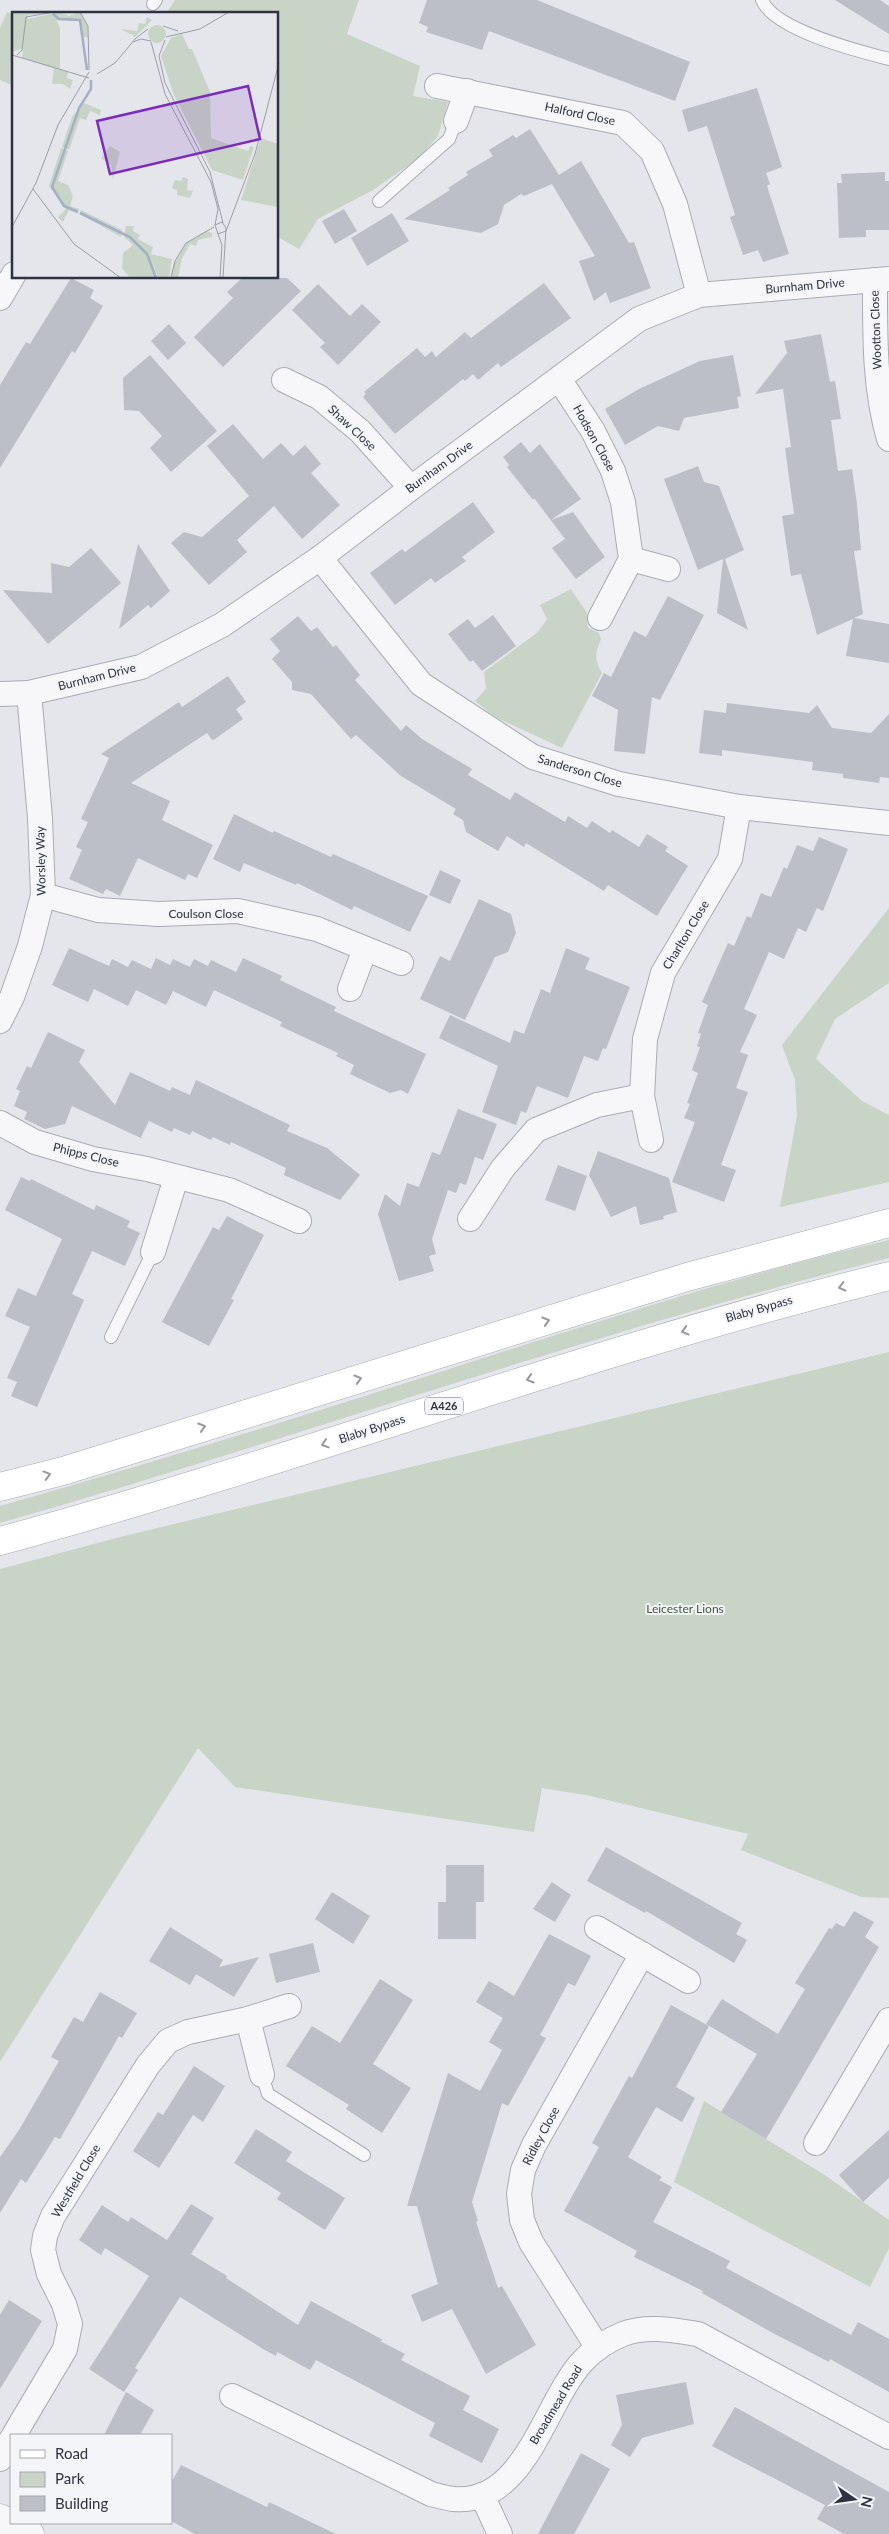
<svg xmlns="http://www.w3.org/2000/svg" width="889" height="2534" font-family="Lato,sans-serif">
<rect width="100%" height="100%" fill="#e4e6eb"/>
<g fill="#c8d4c6">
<polygon points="175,0 359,0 347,34 420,66 413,96 448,102 438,136 419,158 373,190 318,219 299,249 278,237 278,14 166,14"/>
<polygon points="7,12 14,15 14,86 0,80 0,28"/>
<path d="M571,589L587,613L588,628L599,633L601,639C595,652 594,660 602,673L562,748L495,717L475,701L486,689L484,672L538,632L547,619L540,605Z"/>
<polygon points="889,908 889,983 835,1019 816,1059 862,1101 889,1115 889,1182 780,1207 797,1116 795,1080 782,1045"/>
<path d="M889,1240V1258C589,1333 297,1438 0,1523V1506C160,1461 319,1411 477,1360C613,1317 750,1272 889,1240Z"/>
<polygon points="889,1352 889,1898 861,1897 741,1850 748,1834 591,1796 542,1788 534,1832 235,1787 198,1748 0,2062 0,1569 124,1536"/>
<polygon points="704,2101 823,2174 889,2220 889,2248 870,2287 674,2182"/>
</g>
<g fill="#bcbfc7">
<polygon points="427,0 537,0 690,62 675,101 489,31 482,50 426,32 428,27 419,23"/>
<polygon points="835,0 880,0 889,6 889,34"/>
<polygon points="757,88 782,167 766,173 770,184 767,186 789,254 763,262 758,250 743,255 730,217 735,215 707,126 688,132 682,110"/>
<polygon points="530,129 559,175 581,161 629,243 634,242 651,288 610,303 606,292 594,301 579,261 595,256 552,184 524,196 521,194 504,205 498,224 481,233 404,219 450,190 448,188 468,175 466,172 493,156 489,150 513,135 516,138"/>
<polygon points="885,172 885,181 889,181 889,230 866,230 866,237 839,238 837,183 842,183 841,174"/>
<polygon points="344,209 357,231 335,244 322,221"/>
<polygon points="392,213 409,241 367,266 351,238"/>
<polygon points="71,278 94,290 90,298 103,306 75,353 72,351 0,468 0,385 26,342 30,344"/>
<polygon points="242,278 287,278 301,291 223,367 194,337 233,298 227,292"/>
<polygon points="544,283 571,318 501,367 498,363 478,380 473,374 465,381 463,379 395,434 363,397 366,394 364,392 417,348 425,357 432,351 436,357 465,332 471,338"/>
<polygon points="318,284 350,316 362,304 381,322 338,365 320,347 325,343 292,310"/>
<polygon points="169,324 186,343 168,360 151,341"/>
<polygon points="821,334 830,382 835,381 841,419 831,420 838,471 852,469 857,504 861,550 854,551 863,614 854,618 889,624 889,663 846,656 853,619 817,635 801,574 791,576 782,516 794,514 785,448 791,447 783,389 755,394 787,353 784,341"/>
<polygon points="150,355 217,431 171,472 150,448 162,436 139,411 124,410 123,378"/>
<polygon points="733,355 741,396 737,397 739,408 684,418 679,431 658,426 625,445 605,409 639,389 700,361"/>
<polygon points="233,424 263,459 281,443 293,456 305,445 321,464 311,473 340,505 302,539 274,506 237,540 247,552 209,585 171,543 184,532 202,537 249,496 207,446"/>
<polygon points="521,442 530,453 540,444 581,499 551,520 573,512 605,557 576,579 552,548 565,539 534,498 533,500 507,467 509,465 503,457"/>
<polygon points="698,466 704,482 719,486 744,550 725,559 748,630 717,613 723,559 698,570 664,479"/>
<polygon points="473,502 495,532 462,557 466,561 435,583 431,578 395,605 370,573 402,549 405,552"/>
<polygon points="138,544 170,591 151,608 148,605 119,629"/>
<polygon points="91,548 121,583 48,644 3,590 52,593 51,563 69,567"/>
<polygon points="668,596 704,615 660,700 652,697 645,754 614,751 618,710 592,696 604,673 611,677 634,631 646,637"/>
<polygon points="493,615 516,646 482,671 473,660 470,662 448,634 468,619 475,628"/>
<polygon points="298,616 311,631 317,627 333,647 336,645 360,675 355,680 401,731 406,725 422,739 472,769 468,775 510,800 515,792 565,822 568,816 587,828 592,821 610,833 612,830 639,847 647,834 668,847 665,851 688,866 657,916 608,885 604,891 526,843 524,847 507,836 498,851 466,832 463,820 453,814 456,809 401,776 356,735 351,739 311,694 292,690 292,682 272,659 280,651 270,639"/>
<polygon points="228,676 246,702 236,709 243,719 215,739 212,740 207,733 131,783 170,801 162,820 213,845 197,878 188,874 185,880 138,858 120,896 106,889 103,894 69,879 82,850 76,847 88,822 81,819 109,758 101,754 179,702 182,707"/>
<polygon points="727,703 809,713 817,705 832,728 871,733 889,714 889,778 880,777 879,783 843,778 843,774 812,770 813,762 722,750 722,756 699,753 704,710 726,713"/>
<polygon points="234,814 273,833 274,831 331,857 333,854 428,896 410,932 354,906 352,910 297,883 296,885 244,863 240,872 213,859"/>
<polygon points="819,837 848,849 823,911 817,908 806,932 798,928 784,959 769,952 744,1009 757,1015 740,1052 748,1055 736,1088 748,1092 721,1165 736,1170 724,1202 672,1182 695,1122 684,1118 690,1104 687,1103 698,1073 692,1070 700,1047 697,1046 701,1034 698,1033 708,1005 702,1002 728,943 734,946 747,916 751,918 761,893 771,897 784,867 787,869 797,845 813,851"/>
<polygon points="440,870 461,880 450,904 429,895"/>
<polygon points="479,899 511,914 516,933 508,952 495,957 465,1020 420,999 440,956 450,961"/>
<polygon points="69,948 109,966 112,959 128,967 132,960 151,969 156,958 170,965 173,959 190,967 194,959 208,966 211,960 236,972 243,958 282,976 280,980 336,1007 334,1011 426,1054 408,1094 401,1090 390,1093 350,1074 354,1065 336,1056 338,1053 280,1026 282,1022 214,990 206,1007 173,991 166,1005 136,990 128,1006 94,989 88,1002 52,985"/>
<polygon points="566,948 590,958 585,969 630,987 606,1049 603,1048 598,1061 584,1056 568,1098 537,1086 526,1113 521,1111 516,1125 482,1112 498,1066 439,1038 450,1015 510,1043 514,1030 524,1034 541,989 550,993"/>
<polygon points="48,1032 85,1050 79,1062 115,1105 130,1072 170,1091 172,1087 190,1095 196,1080 290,1125 287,1131 327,1148 360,1175 340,1200 284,1175 286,1168 231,1142 230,1145 213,1137 211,1140 192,1131 190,1135 174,1128 172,1132 149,1121 141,1137 143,1139 72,1106 65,1124 45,1129 24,1119 27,1112 14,1106 20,1091 16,1089 27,1066 31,1068"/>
<polygon points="458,1109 497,1124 483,1160 475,1157 466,1185 460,1183 456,1193 448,1190 432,1239 436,1254 429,1256 434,1271 399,1281 378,1214 385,1194 400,1206 407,1183 419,1187 432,1152 440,1155"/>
<polygon points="598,1151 669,1178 677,1212 663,1216 664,1219 640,1225 636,1206 611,1217 589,1175"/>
<polygon points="558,1165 587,1176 575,1211 545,1200"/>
<polygon points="21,1177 30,1181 31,1179 94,1210 96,1205 130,1221 127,1227 140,1233 125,1266 92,1251 72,1294 84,1300 37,1407 11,1396 17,1382 7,1378 30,1327 5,1316 18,1288 36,1296 62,1239 5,1210"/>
<polygon points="227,1216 264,1235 231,1299 234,1300 209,1346 162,1322 213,1227 219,1230"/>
<polygon points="606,1847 742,1923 736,1934 747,1940 734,1963 646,1911 645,1913 587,1881"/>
<polygon points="446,1865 484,1865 484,1902 476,1902 476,1939 438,1939 438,1902 446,1902"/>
<polygon points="552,1882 571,1895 555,1922 533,1909"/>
<polygon points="332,1892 370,1916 353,1944 315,1919"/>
<polygon points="854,1911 874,1922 865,1937 879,1947 766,2139 721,2112 757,2054 706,2024 722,1999 778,2034 805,1989 795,1983 829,1928 832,1929 836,1923 844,1927"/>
<polygon points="170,1927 223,1960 219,1967 259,1957 234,1997 196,1974 190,1985 149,1961"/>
<polygon points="549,1934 591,1956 575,1986 568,1983 540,2035 546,2038 508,2106 502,2103 472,2202 478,2221 476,2222 498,2288 502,2286 536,2345 486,2374 452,2309 422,2322 411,2295 438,2284 417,2206 407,2206 448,2073 480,2091 502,2050 489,2042 503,2018 476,2002 489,1981 514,1996"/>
<polygon points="313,1943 320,1972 276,1983 269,1954"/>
<polygon points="380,1979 413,2000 373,2064 411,2088 382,2133 346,2109 349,2105 286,2066 312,2026 340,2043"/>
<polygon points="100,1992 137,2013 122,2038 119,2036 60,2139 55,2137 26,2183 21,2179 0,2213 0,2157 19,2130 59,2061 51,2057 74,2017 83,2022"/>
<polygon points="671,2005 709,2026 676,2087 695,2098 682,2122 656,2107 628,2157 662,2177 659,2180 672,2187 653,2222 730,2261 726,2268 851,2335 858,2322 889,2339 889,2392 830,2359 829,2362 771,2332 702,2293 703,2291 634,2257 637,2251 564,2211 599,2147 592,2143 629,2076 632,2078"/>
<polygon points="194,2066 225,2086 203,2122 193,2115 159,2168 133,2151 158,2112 163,2115"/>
<polygon points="256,2129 292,2152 286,2161 345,2198 325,2230 277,2199 281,2193 234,2163"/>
<polygon points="889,2130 889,2178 863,2202 839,2175"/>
<polygon points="191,2204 214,2218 191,2254 227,2276 226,2278 298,2325 311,2301 383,2340 380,2341 405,2354 401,2360 470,2396 463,2410 499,2429 482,2463 429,2436 435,2423 316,2360 310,2370 277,2352 276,2356 263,2349 180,2297 135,2368 138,2370 124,2392 89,2369 149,2276 105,2248 101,2255 79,2240 102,2205 128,2222 131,2217 167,2240"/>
<polygon points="9,2300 42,2321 0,2389 0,2315"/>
<polygon points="686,2382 694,2424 642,2438 630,2457 611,2445 622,2425 616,2395"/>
<polygon points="126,2392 154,2410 140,2435 104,2435"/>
<polygon points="735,2407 889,2492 889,2534 844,2534 817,2519 825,2505 712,2446"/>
<polygon points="581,2453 610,2469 574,2534 538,2534"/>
<polygon points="181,2465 267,2507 269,2502 336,2534 195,2534 171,2521 171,2483"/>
</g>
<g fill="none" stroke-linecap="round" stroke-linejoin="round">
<defs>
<g id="service">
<path d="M762,0C774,30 858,51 889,59"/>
<polyline points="153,4 156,0"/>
<polyline points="379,201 449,139 456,121"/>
<polyline points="111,1337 153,1252"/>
<polyline points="262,2075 268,2094 364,2155"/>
</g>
<g id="minor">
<polyline points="437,86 623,123 652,151 675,204 699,295"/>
<polyline points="456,121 467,91"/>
<path d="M875,280C875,334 874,387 889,439"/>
<polyline points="0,298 14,274"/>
<polyline points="559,379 593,431 613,471 623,502 631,559 600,618"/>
<polyline points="284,380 319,397 360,431 411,488"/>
<polyline points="320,558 421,684 533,757 619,784 739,807 889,823"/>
<polyline points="631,559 668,569"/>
<polyline points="0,694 29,693 141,667 222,625 320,558 411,488 639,319 699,295 889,279"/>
<polyline points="43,895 98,910 159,914 238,911 317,929 401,963"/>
<polyline points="350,989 365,949"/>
<polyline points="0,1021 12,997 30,946 43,895 40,818 29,693"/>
<polyline points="642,1096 651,1140"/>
<polyline points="0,1123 35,1142 93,1159 147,1169 229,1190 299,1221"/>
<polyline points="470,1219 503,1168 536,1130 597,1105 642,1096 645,1039 663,973 730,859 739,807"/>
<polyline points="153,1252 176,1178"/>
<polyline points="597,1928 688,1981"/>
<polyline points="248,2019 262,2075"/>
<polyline points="816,2143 889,2020"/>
<polyline points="598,2348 531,2242 522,2220 519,2194 523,2170 534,2145 642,1954"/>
<path d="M232,2396L431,2494C439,2496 446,2498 454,2499C525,2505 544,2404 582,2362C592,2351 608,2340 623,2334C647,2325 673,2330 698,2334L889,2437"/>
<polyline points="14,2435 65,2349 70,2324 64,2304 49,2274 43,2250 45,2236 53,2216 148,2065 168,2041 188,2032 248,2019 289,2006"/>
<polyline points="0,2459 11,2440"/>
<polyline points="482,2495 500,2534"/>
</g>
<polyline id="tertiary" points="0,2518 30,2534"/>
<g id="primary">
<polyline points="0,1487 63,1471 687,1277 889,1223"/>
<path d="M0,1541C299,1460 589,1350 889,1276"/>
</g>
</defs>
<use href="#service" stroke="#aaacb5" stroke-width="14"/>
<use href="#minor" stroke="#aaacb5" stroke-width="26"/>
<use href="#tertiary" stroke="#aaacb5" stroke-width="29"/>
<use href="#primary" stroke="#a5a9b5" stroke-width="29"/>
<use href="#service" stroke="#f7f7f9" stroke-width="12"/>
<use href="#minor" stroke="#f7f7f9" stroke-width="24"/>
<use href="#tertiary" stroke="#f7f7f9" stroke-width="28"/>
<use href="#primary" stroke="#fff" stroke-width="28"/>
</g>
<defs><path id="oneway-chevron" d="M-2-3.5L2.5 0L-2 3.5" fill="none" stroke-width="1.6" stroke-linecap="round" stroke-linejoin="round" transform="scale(1.25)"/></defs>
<g stroke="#9698a0">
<use href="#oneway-chevron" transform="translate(842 1287) rotate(166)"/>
<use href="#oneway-chevron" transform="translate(546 1321) rotate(-17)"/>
<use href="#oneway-chevron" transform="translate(685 1331) rotate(164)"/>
<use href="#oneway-chevron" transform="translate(358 1379) rotate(-17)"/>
<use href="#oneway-chevron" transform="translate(530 1379) rotate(163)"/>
<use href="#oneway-chevron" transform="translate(202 1427) rotate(-17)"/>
<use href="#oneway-chevron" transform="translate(325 1444) rotate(162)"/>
<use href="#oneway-chevron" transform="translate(47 1475) rotate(-15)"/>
</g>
<g text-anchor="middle" stroke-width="4" stroke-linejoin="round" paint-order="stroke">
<rect fill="#f4f5f8" stroke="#696c79" stroke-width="1" x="425" y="1397.5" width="38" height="17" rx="4"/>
<g font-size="11" font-weight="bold" fill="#2e3242">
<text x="444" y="1410">A426</text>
</g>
<g font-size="12" fill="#2e3242" stroke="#f4f5f8">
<text transform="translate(580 114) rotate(12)" y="4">Halford Close</text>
<text transform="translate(805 286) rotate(-5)" y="4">Burnham Drive</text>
<text transform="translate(876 330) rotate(-92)" y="4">Wootton Close</text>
<text transform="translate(352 428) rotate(43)" y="4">Shaw Close</text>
<text transform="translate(594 438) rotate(61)" y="4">Hodson Close</text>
<text transform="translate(439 467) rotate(-36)" y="4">Burnham Drive</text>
<text transform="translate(97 677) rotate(-14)" y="4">Burnham Drive</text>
<text transform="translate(580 771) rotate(17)" y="4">Sanderson Close</text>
<text transform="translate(41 861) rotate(-91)" y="4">Worsley Way</text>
<text x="206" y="918">Coulson Close</text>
<text transform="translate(686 935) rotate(-59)" y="4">Charlton Close</text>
<text transform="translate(86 1155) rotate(14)" y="4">Phipps Close</text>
<text transform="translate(759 1309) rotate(-16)" y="4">Blaby Bypass</text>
<text transform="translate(372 1429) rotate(-18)" y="4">Blaby Bypass</text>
<text transform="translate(541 2136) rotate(-62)" y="4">Ridley Close</text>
<text transform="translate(76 2181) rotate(-59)" y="4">Westfield Close</text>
<text transform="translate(556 2405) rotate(-59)" y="4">Broadmead Road</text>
</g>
<g font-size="12" fill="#3e5c3c" stroke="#f4f5f8">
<text x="685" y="1613">Leicester Lions</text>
</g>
</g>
<g transform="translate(12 12)">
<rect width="266" height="266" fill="#e4e6eb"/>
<path d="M0,0H39L16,3L15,7L48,0L57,4L68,0L76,14V25H71L67,9L45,8L48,17V57L56,60L55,66L61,68L58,77L51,72H40L42,56L10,46L11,36L0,40ZM135,5L140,8L122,26L121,23L108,17L125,19L127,11L133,12ZM136 22a9 9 0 1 1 18 0a9 9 0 1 1-18 0ZM170,22L177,37H180L198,80L199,126L236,139L238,134L242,135L231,168L200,158L162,83L149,44L159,26ZM72,91L89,98L88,103L78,99L74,108L68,106L57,138L50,135L60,105ZM249,126L266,132V195L229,188ZM98,134L108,140L101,168L99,153L89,146ZM49,136L56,139L46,169L56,173L61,184L58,194L67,197L65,201L57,198L51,210L46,205L54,197L37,174ZM171,165L176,167L175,178L181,179L178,186L165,183V178L160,176L163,168L169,169ZM69,198L110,218L109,225L68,202ZM114,214H122L121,219L128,223L126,227L141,235L139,242L160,247L157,266H146L139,245L145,266H118L110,256L111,241L121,233L112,225ZM194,219L200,221V225L186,228L184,234L178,232L170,246L166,266H159L161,254L174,231Z" fill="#c8d4c6"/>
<path fill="none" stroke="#a3b0c7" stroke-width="2.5" d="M41,2L47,7L68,8L75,58M66,200L52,194L40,175L67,96L79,77V68M68,201L118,225L135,242L144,266"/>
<path fill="none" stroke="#9b9ea7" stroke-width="1" d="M68,0L76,14L77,58M151,14L166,19M154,25L188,17L217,0M153,28L147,44L153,71L198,160L211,211M121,30L129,27L139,29M139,30L153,82L199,170L206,197L203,213M0,43L77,66M5,43L10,38L14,5L42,0M85,62L103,51L124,26L136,17M21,177L62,232L109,266M0,215L24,171L46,113L77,60M214,219L243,142L267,51M206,222L210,233L208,266M159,266L163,249L174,231L202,215M211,266L214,216L210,210L203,213L206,222L214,219"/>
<path fill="#7b2cbf" fill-opacity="0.15" stroke="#7b2cbf" stroke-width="2.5" d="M236,74L248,127L98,162L85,109Z"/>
<rect width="266" height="266" fill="none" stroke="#2e3242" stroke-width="2.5"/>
</g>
<rect x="10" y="2434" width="162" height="90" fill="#f4f5f8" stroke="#a5a7af"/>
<rect x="20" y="2450" width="25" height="8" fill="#ffffff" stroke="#a5a7af"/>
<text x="55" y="2459" font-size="15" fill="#2e3242">Road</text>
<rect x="20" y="2472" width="25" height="15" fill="#c8d4c6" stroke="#a5a7af"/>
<text x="55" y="2484" font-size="15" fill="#2e3242">Park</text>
<rect x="20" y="2496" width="25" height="15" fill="#bcbfc7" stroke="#a5a7af"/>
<text x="55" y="2509" font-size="15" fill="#2e3242">Building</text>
<g transform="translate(854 2499) rotate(103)" stroke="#f4f5f8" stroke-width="4" paint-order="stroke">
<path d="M0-4L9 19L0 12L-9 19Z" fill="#2e3242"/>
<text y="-8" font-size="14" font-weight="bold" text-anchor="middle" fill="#2e3242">N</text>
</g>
</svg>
